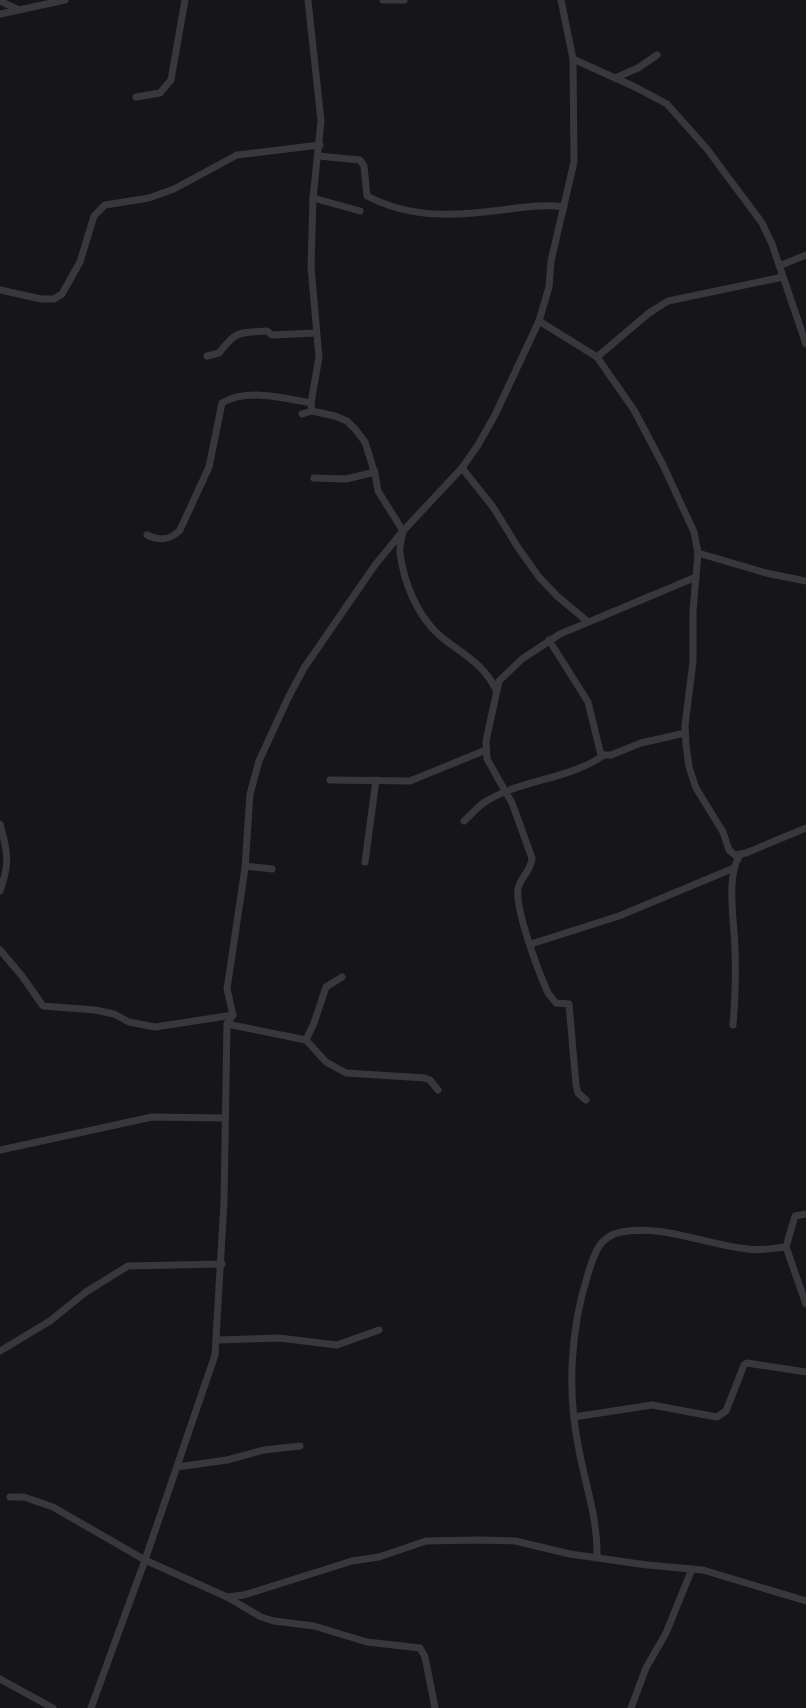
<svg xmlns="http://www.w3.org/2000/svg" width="806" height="1708" font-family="Quicksand,sans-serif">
<rect width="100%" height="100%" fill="#161618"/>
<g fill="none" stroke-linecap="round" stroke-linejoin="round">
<g stroke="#37383d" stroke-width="7">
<polyline points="308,0 321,121 313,198 311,267 319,357 311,403"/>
<polyline points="383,0 404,0"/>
<polyline points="0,1 17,9"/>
<polyline points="0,14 65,0"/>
<polyline points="573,59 635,87 667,104 707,149 762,223 772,244 806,344"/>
<polyline points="615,78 638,68 657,55"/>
<polyline points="136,97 160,93 171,80 185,0"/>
<path d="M318,156L360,160L364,166L367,196C411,219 455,216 502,210C523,207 543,204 564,207"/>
<polyline points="313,198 360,211"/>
<polyline points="779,266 806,255"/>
<polyline points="0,290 41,299 54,299 62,294 80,262 94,216 105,205 149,198 174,189 237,155 320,145"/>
<polyline points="539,321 597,357 634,410 663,465 694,532 698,553 693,611 693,662 685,725 686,745 689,767 696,788 723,832 729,850 735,855 746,853 806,828"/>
<path d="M207,356L219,353C237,330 238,333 267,331L272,335L316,333"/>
<polyline points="597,357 649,313 668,301 783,277"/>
<polyline points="302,414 312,411"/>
<polyline points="462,468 493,507 519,549 539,577 557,596 587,621"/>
<polyline points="314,478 346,479 375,472"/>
<path d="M147,535C159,541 171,540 180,530L209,467L222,403C247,388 284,398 311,403L312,411L335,416L347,421L355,429L365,442L375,474L378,491L403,531C402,538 399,546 400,553C404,583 417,615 439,635C460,653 484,663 496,690"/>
<polyline points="698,553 766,573 806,581"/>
<polyline points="549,640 588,702 601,755 611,755 641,743 685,733"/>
<polyline points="330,780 410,781 486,750"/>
<path d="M464,821C471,815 477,807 485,802C521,779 569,780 604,755"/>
<path d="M0,824C8,853 10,863 0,891"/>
<polyline points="365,862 376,780"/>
<polyline points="245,866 272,869"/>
<polyline points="531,944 619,916 734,868"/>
<polyline points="0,950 22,976 43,1006 95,1010 114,1014 129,1022 155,1027 233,1015"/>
<polyline points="227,1024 306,1040 326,1062 346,1073 425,1078 430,1080 438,1090"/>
<path d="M733,1025C735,1000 736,976 735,951C735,924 725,877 740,855"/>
<polyline points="306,1040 314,1023 326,987 342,977"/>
<path d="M586,1100L578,1093L576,1085L569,1004L556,1003L548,993C539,973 515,910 518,889C520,877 531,872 532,858L512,803L487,759L486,741L499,681L522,659L560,634L696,577"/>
<polyline points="0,1150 152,1117 224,1118"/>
<polyline points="806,1214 795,1216 786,1247 806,1304"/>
<polyline points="217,1340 279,1338 337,1345 379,1330"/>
<polyline points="0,1351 50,1321 86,1292 128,1266 222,1264"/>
<polyline points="574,1417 652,1405 717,1417 726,1411 744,1365 747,1363 806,1372"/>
<polyline points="177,1467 227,1460 264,1450 300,1446"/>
<polyline points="10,1497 24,1497 53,1507 145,1560 227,1597 244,1595 352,1561 379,1557 426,1541 479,1540 515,1541 570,1554 647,1565 703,1570 806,1601"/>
<path d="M597,1558C598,1519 586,1488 579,1450C567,1393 570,1330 588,1274C594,1255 598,1237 621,1232C663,1224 707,1245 748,1249C760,1251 774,1248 786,1247"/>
<polyline points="227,1597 261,1617 274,1621 314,1626 367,1642 420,1648 425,1657 435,1708"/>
<polyline points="0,1679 53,1708"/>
<polyline points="91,1708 145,1560 215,1355 224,1202 227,1024 233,1015 227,989 245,868 250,794 259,761 288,698 304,668 375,565 403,531 462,468 478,445 495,415 539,321 549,287 551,261 574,162 573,59 561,0"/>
<polyline points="631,1708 646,1668 666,1633 692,1569"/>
</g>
</g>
</svg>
